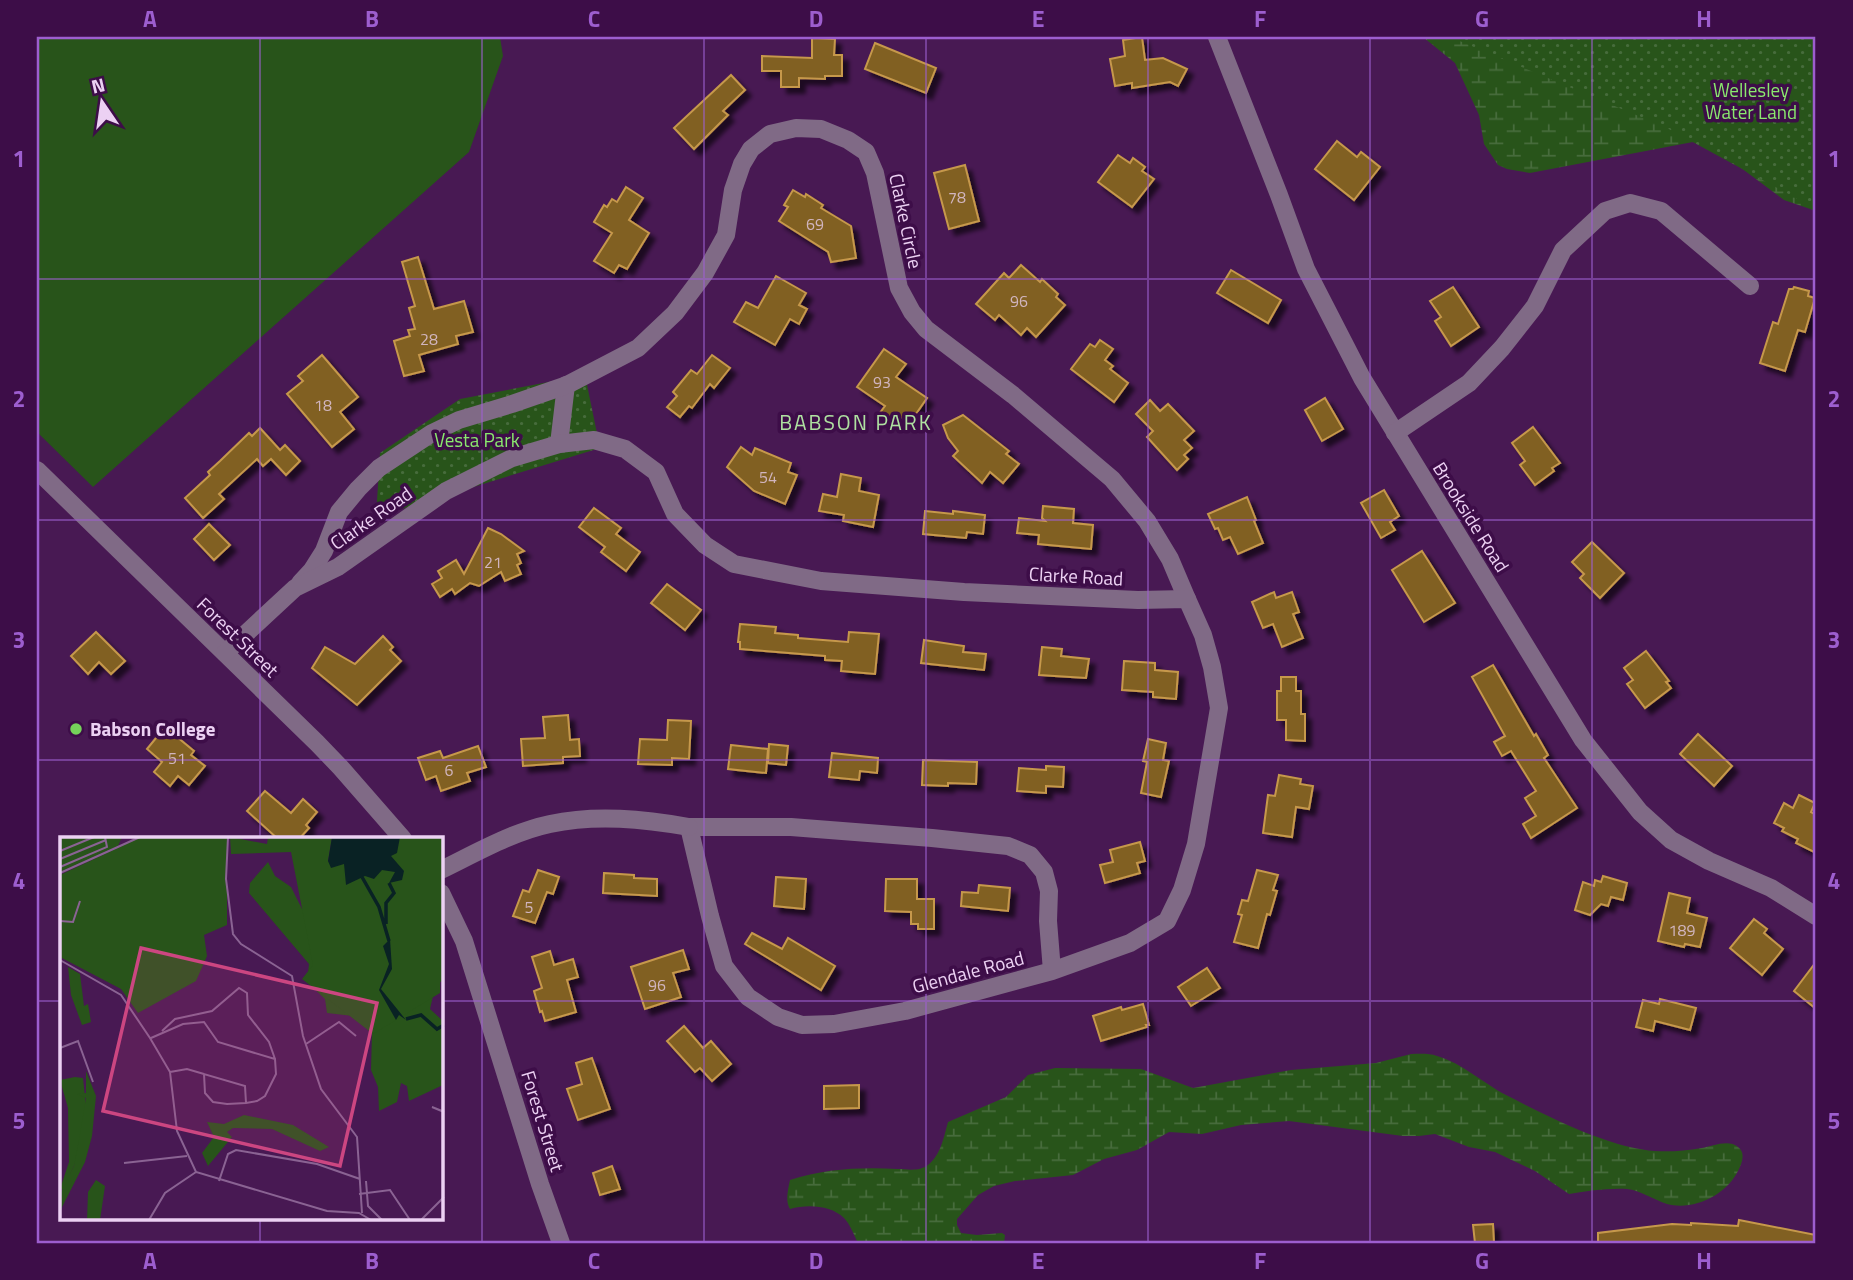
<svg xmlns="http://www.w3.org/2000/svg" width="1853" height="1280" font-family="'Titillium Web',sans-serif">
<defs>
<pattern id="wetland-marsh" width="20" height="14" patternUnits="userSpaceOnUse" patternTransform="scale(1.75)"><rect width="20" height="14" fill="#28541a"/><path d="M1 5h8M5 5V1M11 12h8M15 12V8" fill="none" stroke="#476c3c"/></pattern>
<pattern id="park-dots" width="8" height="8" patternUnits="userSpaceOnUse" patternTransform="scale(1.75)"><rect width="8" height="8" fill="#28541a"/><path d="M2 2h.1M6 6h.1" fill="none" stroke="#476c3c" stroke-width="1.8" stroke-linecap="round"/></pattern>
<filter id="shadow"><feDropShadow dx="6" dy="6" stdDeviation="2" flood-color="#0009"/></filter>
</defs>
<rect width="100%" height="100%" fill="#481953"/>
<polygon fill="#28541a" points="37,37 500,37 503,56 469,152 93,487 37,432"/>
<g fill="url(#wetland-marsh)">
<polygon points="1423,37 1816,37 1816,211 1784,200 1721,153 1693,142 1530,173 1507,169 1498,165 1484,144 1479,115 1455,63"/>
<path d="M1411,1054C1419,1054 1429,1053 1437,1056C1462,1063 1483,1083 1506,1095C1543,1114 1579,1132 1618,1144C1649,1153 1671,1153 1702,1148C1712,1146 1729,1139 1738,1147C1746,1153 1742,1163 1738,1171C1726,1195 1694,1211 1667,1204C1654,1200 1640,1190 1627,1189C1608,1188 1588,1191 1569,1194L1535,1171L1495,1152L1469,1147L1435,1134L1419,1136H1403L1289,1121L1241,1125L1202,1134L1169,1132L1137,1150L1104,1159L1073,1175L1015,1181L994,1186L978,1195L957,1219V1225L961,1233L977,1235L1002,1233L1005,1235L1004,1243H858C854,1235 850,1224 844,1218C831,1205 807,1204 790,1209C785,1201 788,1190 790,1180C824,1169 860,1167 897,1169C907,1169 919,1172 928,1165C941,1155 944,1136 948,1122L1006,1097L1028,1075L1055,1068L1141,1069L1193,1088L1291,1070L1376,1063Z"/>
</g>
<g fill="url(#park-dots)">
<polygon points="1450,37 1816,37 1816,209 1667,128"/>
<polygon points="585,375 600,448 376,517 380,453 460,399"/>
</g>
<g fill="#816023" stroke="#c6984b" stroke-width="2" filter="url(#shadow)">
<polygon points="1142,37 1145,60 1163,58 1187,69 1178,86 1170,82 1132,88 1132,83 1115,86 1110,59 1125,56 1123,40"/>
<polygon points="812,38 835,39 834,55 842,55 842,76 825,76 825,79 799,78 799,87 781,87 781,71 762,71 762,56 812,58"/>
<polygon points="875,43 936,68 926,93 865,69"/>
<polygon points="731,75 745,90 723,111 728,115 694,149 674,128"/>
<polygon points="1337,141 1357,157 1361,152 1380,167 1354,200 1315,169"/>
<polygon points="1118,155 1130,163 1133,158 1145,167 1142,171 1154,179 1132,207 1098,182"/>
<polygon points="965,165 979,221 949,229 934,173"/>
<polygon points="626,187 643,198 629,220 649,233 627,269 619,265 614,273 594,261 612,233 594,222 604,205 607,207 612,199 617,202"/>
<polygon points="793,190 805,197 806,194 823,205 821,208 851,226 856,258 831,262 828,252 779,221 788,207 784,205"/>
<polygon points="418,257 434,309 464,301 473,332 456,336 458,344 419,355 424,371 404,376 394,341 410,336 408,330 415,329 409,308 415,306 402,262"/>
<polygon points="1021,265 1040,282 1042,279 1058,294 1056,297 1065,305 1036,337 1027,328 1021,335 999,315 995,320 976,304 1004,273 1009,278"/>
<polygon points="1231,270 1281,300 1268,323 1217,293"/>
<polygon points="776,276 806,293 799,305 807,309 799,324 790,319 775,345 734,322 746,302 758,308"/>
<polygon points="1453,287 1479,327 1451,346 1435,321 1441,317 1430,301"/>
<polygon points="1794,287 1809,291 1808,296 1815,298 1805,332 1798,330 1785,371 1760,363 1773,322 1778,324 1789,289 1793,289"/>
<polygon points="1100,340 1113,349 1105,360 1113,366 1110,369 1128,383 1114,402 1071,369 1090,344 1095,347"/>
<polygon points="884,349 906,364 896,377 927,398 909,424 896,415 891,423 879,414 885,406 857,387"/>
<polygon points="322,355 358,397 340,412 354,429 332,447 287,394 303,381 298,376"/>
<polygon points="712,355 730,368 714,388 710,384 692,408 689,406 680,417 667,407 677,396 673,392 691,370 697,374"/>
<polygon points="1325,398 1343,429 1322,441 1305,410"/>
<polygon points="1150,400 1160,411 1168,404 1194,431 1184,440 1192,448 1184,455 1188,459 1177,470 1147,437 1153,431 1136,414"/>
<polygon points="963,415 1009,451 1006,454 1019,464 1003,483 990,472 982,483 953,456 958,451 948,438 943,425"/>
<polygon points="1533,427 1560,463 1552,468 1554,471 1535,485 1520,465 1525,461 1512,443"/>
<polygon points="260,428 280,450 285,445 300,461 286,475 271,459 263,466 257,459 219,494 224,499 203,518 185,498 210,475 208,472 220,461 249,433 252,436"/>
<polygon points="741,447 752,455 755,448 791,463 788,472 797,475 785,504 754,491 727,467"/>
<polygon points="841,474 861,478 859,491 879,495 873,527 843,521 844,515 819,511 823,494 837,497"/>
<polygon points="1384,490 1399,516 1390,522 1395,530 1381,538 1361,503"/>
<polygon points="1247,497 1256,520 1254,521 1263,543 1238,554 1230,537 1223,540 1218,528 1215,529 1208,514"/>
<polygon points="1043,506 1074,509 1073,523 1093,525 1091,549 1038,544 1039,535 1017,533 1019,518 1045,521 1042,518"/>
<polygon points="594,508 621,528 616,534 640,552 626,571 601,552 605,547 579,527"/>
<polygon points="925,511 953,514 953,511 985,515 983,534 967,532 966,538 923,534"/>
<polygon points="209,524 230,545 214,560 194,539"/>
<polygon points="488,528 501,534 524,551 517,554 521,563 517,565 521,574 505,581 501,572 479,586 470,583 455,594 452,589 440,597 432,584 442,578 438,571 456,560 464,574"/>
<polygon points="1592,542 1624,573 1600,598 1580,578 1584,574 1572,562"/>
<polygon points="1422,551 1455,603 1424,622 1392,570"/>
<polygon points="667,584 701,610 685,630 651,603"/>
<polygon points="1274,592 1276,598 1292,592 1299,612 1293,614 1303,638 1282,647 1273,624 1263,628 1252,602"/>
<polygon points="740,624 776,627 775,633 798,635 798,638 848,642 849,632 879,634 875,674 841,671 842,661 825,660 825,656 740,649 740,642 738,642"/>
<polygon points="96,632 125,661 111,674 99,662 88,674 71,656"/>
<polygon points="383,636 393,647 390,650 401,661 357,705 312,668 325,647 355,664"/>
<polygon points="924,640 964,646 963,652 986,654 984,670 921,663"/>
<polygon points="1042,647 1062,649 1061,656 1089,659 1086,678 1039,675"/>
<polygon points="1646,651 1669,681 1666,682 1671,688 1645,708 1627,684 1633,680 1624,668"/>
<polygon points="1124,661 1155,663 1155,670 1178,672 1176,699 1153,697 1153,692 1122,690"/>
<polygon points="1493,665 1534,736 1536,734 1548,755 1544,758 1577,808 1531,838 1523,824 1536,816 1525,798 1536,791 1511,751 1502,756 1494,742 1505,736 1472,677"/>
<polygon points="1281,677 1296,677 1296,691 1301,691 1301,714 1305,714 1305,741 1286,740 1286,720 1277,720 1277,691 1281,691"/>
<polygon points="568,715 570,740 579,739 580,756 563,757 563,763 523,766 521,739 545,738 543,717"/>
<polygon points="668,720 691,721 689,759 672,758 672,765 638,764 640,739 667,740"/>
<polygon points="165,727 194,751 191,755 205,766 189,785 178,776 170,786 154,772 162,762 147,749"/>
<polygon points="1698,734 1732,766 1714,786 1680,754"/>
<polygon points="1148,739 1166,743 1163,760 1169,761 1161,797 1141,793 1147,762 1143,761"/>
<polygon points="769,744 788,746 786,765 768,763"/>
<polygon points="731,745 768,749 766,773 728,769"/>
<polygon points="478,746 486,767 467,773 470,781 441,791 436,776 426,780 418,758 440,751 443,758"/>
<polygon points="832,753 878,758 877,773 860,771 859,780 829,777"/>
<polygon points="923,760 977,762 976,784 948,783 948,786 922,785"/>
<polygon points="1046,766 1064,767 1063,787 1046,786 1046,793 1017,791 1019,768 1046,770"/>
<polygon points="1279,775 1301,779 1300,784 1313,786 1309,809 1296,807 1292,837 1263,833 1268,795 1275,796"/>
<polygon points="265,791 291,813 303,799 317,812 306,825 309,828 299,839 278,839 247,811"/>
<polygon points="1799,795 1815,803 1811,812 1816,815 1816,853 1796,843 1798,839 1782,831 1784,828 1774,823 1784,803 1793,808"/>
<polygon points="1140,842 1145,861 1137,863 1140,873 1105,883 1100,865 1113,862 1110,850"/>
<polygon points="538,870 559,877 553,894 547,892 535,923 513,916 523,890 529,892"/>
<polygon points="1257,870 1278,875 1273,890 1277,891 1270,915 1267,914 1258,948 1234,942 1242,915 1238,914 1242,900 1248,901"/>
<polygon points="604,873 634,875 634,878 657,879 657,896 603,893"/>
<polygon points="1603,876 1627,883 1623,900 1611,897 1608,906 1601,904 1590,915 1575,910 1583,882 1594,886 1595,880 1601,882"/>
<polygon points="776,877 806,879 804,909 774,906"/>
<polygon points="886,879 917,879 917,899 934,899 934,929 918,929 918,924 911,924 911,912 885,911"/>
<polygon points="979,885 1010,888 1008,911 961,906 962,892 978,893"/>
<polygon points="1669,893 1690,898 1687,913 1707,918 1700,947 1685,944 1684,947 1658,941"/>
<polygon points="1754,919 1767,929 1764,933 1783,949 1762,975 1730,948"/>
<polygon points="752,933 782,949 788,938 835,966 821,990 745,944"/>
<polygon points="683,950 689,969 673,973 681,997 645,1009 631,967"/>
<polygon points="550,951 554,965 573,959 578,977 567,980 576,1012 545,1021 542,1011 540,1012 534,991 542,988 532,957"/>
<polygon points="1816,962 1816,1009 1794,991"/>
<polygon points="1207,968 1220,988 1191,1006 1178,987"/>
<polygon points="1660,999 1696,1008 1690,1030 1655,1021 1653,1031 1636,1027 1643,1000 1659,1004"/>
<polygon points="1143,1004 1149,1025 1146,1025 1147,1027 1101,1041 1093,1016 1121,1007 1122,1010"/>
<polygon points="684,1026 703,1048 711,1041 731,1064 712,1081 700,1068 695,1072 667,1041"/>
<polygon points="592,1058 610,1109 578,1120 567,1089 582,1084 576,1063"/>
<polygon points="859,1085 859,1108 824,1109 824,1086"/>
<polygon points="612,1166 620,1189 600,1195 593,1173"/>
<polygon points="1739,1220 1816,1235 1816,1243 1598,1243 1598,1233 1672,1224 1691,1225 1691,1223 1738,1226"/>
<polygon points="1493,1224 1494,1243 1475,1243 1473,1225"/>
</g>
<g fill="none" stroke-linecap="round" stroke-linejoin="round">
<g stroke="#806a86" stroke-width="18">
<polyline points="1217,37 1279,195 1306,269 1362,378 1583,740 1640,812 1671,840 1709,861 1771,888 1816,916"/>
<polyline points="1395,433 1469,383 1502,348 1535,306 1563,250 1605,211 1630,203 1661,211 1750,286"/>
<polyline points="559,444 566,385"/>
<polyline points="37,470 317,743 341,768 403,839"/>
<polyline points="300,583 312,570 324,551 339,512 358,489 379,468 432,433 459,420 512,404 567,385 638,348 675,313 705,273 726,235 733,190 742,164 751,149 770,134 796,128 821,129 848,140 866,152 875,173 899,288 912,312 926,329 1013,395 1112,479 1147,521 1170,559 1187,599"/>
<polyline points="225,653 295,588 338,567 446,491 512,458 559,444 594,440 625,449 656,472 675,514 705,545 734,564 821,581 964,592 1138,600 1187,599 1203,635 1212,667 1219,708 1196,844 1182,890 1167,921 1130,943 1052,971 905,1011 834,1024 802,1025 778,1017 748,997 724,966 710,916 689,827 791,827 932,838 1008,846 1030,855 1044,872 1049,891 1048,921 1052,971"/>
<path d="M441,870C476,853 512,832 550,824C596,814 644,819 689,827"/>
<polyline points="441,893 464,941 540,1184 561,1243"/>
</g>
</g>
<path fill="none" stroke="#9d5ecf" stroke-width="2" stroke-opacity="0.55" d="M260,37V839M482,37V1243M704,37V1243M926,37V1243M1148,37V1243M1370,37V1243M1592,37V1243M37,279H1816M37,520H1816M37,760H1816M37,1001H61M441,1001H1816M260,1219V1243"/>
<circle fill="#75d25a" stroke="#3d0d48" stroke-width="2.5" cx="76" cy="729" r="7"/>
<g text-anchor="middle" stroke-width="7" stroke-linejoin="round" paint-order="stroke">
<g font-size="16" fill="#d1b5bf">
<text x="957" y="203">78</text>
<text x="815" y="230">69</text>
<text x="1019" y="307">96</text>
<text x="429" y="345">28</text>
<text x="882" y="388">93</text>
<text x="323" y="411">18</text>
<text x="768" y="483">54</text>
<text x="493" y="568">21</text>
<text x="177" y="764">51</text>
<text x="449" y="776">6</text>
<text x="529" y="913">5</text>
<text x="1682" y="936">189</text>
<text x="657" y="991">96</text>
</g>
<g font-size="19" fill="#8ae96e" stroke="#3d0d48">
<text x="1751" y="97">Wellesley<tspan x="1751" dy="22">Water Land</tspan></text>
<text x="477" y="447">Vesta Park</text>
</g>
<g font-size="19" fill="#ecd1f3" stroke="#3d0d48">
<text transform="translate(906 221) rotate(78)" y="7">Clarke Circle</text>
<text transform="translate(1471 517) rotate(58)" y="7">Brookside Road</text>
<text transform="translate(371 518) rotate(-35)" y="7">Clarke Road</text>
<text transform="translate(1076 576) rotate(3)" y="7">Clarke Road</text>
<text transform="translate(238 637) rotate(44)" y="7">Forest Street</text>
<text transform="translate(968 972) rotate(-15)" y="7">Glendale Road</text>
<text transform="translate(543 1121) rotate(73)" y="7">Forest Street</text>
</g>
<g font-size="19" font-weight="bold" fill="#ecd1f3" stroke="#3d0d48" text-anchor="start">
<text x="90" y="736">Babson College</text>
</g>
<g font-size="21" letter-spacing="2" fill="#afe1a1" stroke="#3d0d48">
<text x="856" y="430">BABSON PARK</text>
</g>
</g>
<g transform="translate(60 837)">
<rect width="383" height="383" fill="#481953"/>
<path d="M0,0H62L58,9L0,35ZM81,0H167V88L144,98L147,119L136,144L78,176L61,152L0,120V38Z" fill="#28541a"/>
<path d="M272,0L270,30L336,10L340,0H383V144L376,146L370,172L383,184V248L349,264L347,249L341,246L337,265L319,274L318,250L311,233L312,195L293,179L267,176L265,162L247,145L249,127L189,56L190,46L208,25L215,39L231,50L242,72L267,55ZM15,240L23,241L26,270L20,315L4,352H0L9,325L8,271L0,243ZM184,278L233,288L269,310L260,314L212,292L173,291L167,295L172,300L148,329L142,316L154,300L147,285L164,287ZM36,343L45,349L40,383H27L28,355Z" fill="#28541a"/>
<path d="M170,0L207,7L208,0H272L268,24L274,31L284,27L283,45L287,49L295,41L315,42L322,33L334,34L336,40L330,45L342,43L344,34L331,19L340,0H383L380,156L313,197L242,142L253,128L231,15L171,17ZM8,130L20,137L24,169L28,167L31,185L22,188L11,158ZM26,234L36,259L32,299L25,325L0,374V357L14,329L19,303L26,261L17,257L26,256Z" fill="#28541a"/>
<path d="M272,0H340L337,16L331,19L344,34L342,43L329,46L335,35L322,33L314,42L305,39L286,48L284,27L271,31L268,24ZM330,102L332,132L321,152L346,183L339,178L336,183L319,153L329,127L323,109Z" fill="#092224"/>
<path fill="none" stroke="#092224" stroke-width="3.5" d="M302,40L319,70L329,104M326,87V66L334,56L329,46M346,182L361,178L377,192L384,188"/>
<path fill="none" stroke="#8a6393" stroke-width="2" d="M168,0L166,42L173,97L181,107L232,139L243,199L261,252L297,300L302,376M0,14L34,0M0,22L46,3M0,30L47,10L45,0M0,36L80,0M0,84L13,85L20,64M0,123L61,158L90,201L110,235L117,294L136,335L267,374L299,376L311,383M102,194L115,182L152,174L179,151L187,156L188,178L209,205L215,222M91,201L123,187L144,185L158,205L215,222L216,237L205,259L197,264L186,266L167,267L153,265L145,256L144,237L185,249L186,266M246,207L279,185L296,199M0,211L18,204L33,245M110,235L127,232L144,237M382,274L372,270L384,275M64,326L127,319M159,344L168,317L176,313L257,327L300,342M306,344L308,369L322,383M299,357L330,353L350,383M89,383L105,356L136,335M361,383L384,360"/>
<path fill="#cc4681" fill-opacity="0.15" stroke="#cc4681" stroke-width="3.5" d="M81,111L317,166L280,329L43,274Z"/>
<rect width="383" height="383" fill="none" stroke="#ecd1f3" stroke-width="3.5"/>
</g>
<rect width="1853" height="1280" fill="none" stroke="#3d0d48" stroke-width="77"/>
<g transform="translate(102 102) rotate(347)" stroke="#3d0d48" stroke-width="5" paint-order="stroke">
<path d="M0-5L12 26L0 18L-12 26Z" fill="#ecd1f3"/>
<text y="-10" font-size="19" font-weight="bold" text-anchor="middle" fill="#ecd1f3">N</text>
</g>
<rect x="38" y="38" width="1776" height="1204" fill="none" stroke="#9d5ecf" stroke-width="2.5"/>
<g font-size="23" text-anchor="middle" font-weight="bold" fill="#9d5ecf">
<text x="150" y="27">A</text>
<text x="372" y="27">B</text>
<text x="594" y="27">C</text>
<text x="816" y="27">D</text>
<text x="1038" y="27">E</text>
<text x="1260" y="27">F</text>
<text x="1482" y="27">G</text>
<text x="1704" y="27">H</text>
<text x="19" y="167">1</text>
<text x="1834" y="167">1</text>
<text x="19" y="407">2</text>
<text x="1834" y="407">2</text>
<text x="19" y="648">3</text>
<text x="1834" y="648">3</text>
<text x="19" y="889">4</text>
<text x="1834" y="889">4</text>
<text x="19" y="1129">5</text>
<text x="1834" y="1129">5</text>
<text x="150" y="1269">A</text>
<text x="372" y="1269">B</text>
<text x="594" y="1269">C</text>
<text x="816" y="1269">D</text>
<text x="1038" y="1269">E</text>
<text x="1260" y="1269">F</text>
<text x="1482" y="1269">G</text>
<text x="1704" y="1269">H</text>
</g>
</svg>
